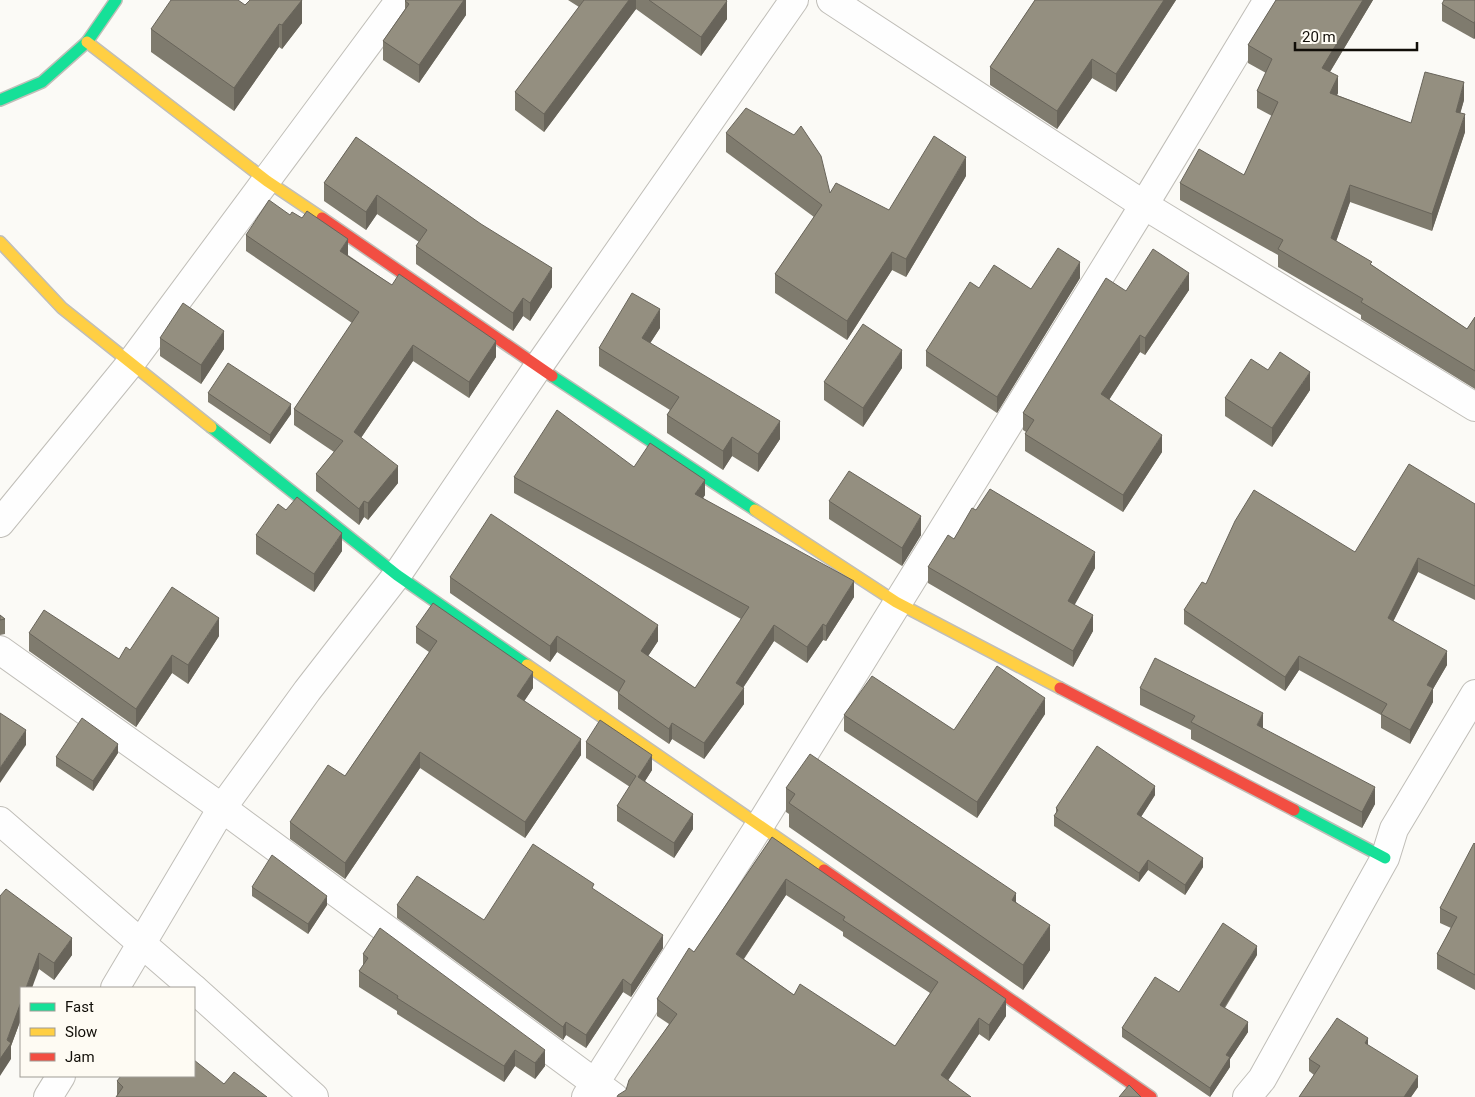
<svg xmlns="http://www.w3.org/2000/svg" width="1475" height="1097" font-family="Roboto,sans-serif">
<rect width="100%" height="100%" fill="#fbfaf6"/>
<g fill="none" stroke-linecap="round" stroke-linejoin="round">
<defs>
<g id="street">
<polyline points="831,0 1144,205 1475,407"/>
<polyline points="0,523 130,364 400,0"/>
<polyline points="0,650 222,808 614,1097"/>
<polyline points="0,821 193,988"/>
<polyline points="115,988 222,808 307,691 397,575 538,367 794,0"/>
<polyline points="194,989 314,1097"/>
<polyline points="48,1097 61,1076"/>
<polyline points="586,1097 760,825 1144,205 1268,0"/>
<polyline points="1247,1097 1262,1079 1385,858 1394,829 1475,694"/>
</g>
<g id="fast">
<polyline points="0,100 42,82 87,42 116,0"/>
<polyline points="552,376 755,510"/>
<polyline points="211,427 397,575 527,665"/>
<polyline points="1294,810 1385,858"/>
</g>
<g id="slow">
<polyline points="87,42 267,181 322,218"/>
<polyline points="0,242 62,308 211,427"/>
<polyline points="755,510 896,602 1060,688"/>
<polyline points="527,665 824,870"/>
</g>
<g id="jam">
<polyline points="322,218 552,376"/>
<polyline points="1060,688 1294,810"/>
<polyline points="824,870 1151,1097"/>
</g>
</defs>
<use href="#street" stroke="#c0beb8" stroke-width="30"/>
<use href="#fast" stroke="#c0beb8" stroke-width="14"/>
<use href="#slow" stroke="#c0beb8" stroke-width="14"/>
<use href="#jam" stroke="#c0beb8" stroke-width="14"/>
<use href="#street" stroke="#fefefe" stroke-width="28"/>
<use href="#fast" stroke="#16e098" stroke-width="11"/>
<use href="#slow" stroke="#ffcf43" stroke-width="11"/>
<use href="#jam" stroke="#f24e42" stroke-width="11"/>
</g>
<g fill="#7f7b6e" fill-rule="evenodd">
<polygon points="302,0 302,23 282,49 279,47 234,111 151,52 151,29 245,5"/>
<polygon points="466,0 466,15 419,83 383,60 383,41 405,9 405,1"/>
<polygon points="568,0 726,0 727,19 701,56 636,9 544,132 515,110 515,92 579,7"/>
<polygon points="1035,0 1176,0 1116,92 1092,78 1057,129 990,85 990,67"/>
<polygon points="1276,0 1373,0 1330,72 1338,93 1337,95 1411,123 1464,100 1460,113 1465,132 1432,231 1350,202 1336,241 1467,329 1475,317 1475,389 1361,319 1361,315 1278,267 1278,255 1180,200 1180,183 1244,175 1272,116 1257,108 1257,91 1266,73 1248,63 1248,45"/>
<polygon points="1475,0 1475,38 1474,39 1442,21 1442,4"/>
<polygon points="726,133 830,193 889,210 966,176 906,277 892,270 847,340 775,293 775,274 814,217 726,152"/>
<polygon points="356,137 552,287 530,321 523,316 513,331 416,264 416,246 419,242 377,214 366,230 324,201 324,183"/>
<polygon points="246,235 348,255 496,357 469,398 413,361 361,438 398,483 368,520 364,517 359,525 316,491 316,474 334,452 294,425 294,409 352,323 246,251"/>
<polygon points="1080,278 997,413 926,366 926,351 979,288 1031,289"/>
<polygon points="1189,290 1145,355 1140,352 1109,400 1162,452 1123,512 1025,451 1025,434 1026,432 1023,430 1023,413 1126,291"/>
<polygon points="660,328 650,343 780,439 758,472 732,456 723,470 667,433 667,415 670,410 599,366 599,348"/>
<polygon points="160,338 224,349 201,384 160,356"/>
<polygon points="902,368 863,427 824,400 824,382"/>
<polygon points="1268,370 1310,390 1272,447 1225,416 1225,398"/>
<polygon points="208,393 291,414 270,444 208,402"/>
<polygon points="634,467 705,495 703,498 854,597 826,641 823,640 807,663 774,641 743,688 744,704 704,759 672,739 669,744 618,709 618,692 557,652 550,662 450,593 450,577 658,641 648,656 695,688 741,619 514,493 514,477"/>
<polygon points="829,501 921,535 902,566 829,519"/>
<polygon points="1475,504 1475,600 1418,572 1393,621 1447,665 1433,689 1433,702 1410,744 1381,728 1381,715 1299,670 1285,691 1184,624 1184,610 1206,584 1355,552"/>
<polygon points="256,535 342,551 314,592 256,554"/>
<polygon points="954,539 1095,568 1074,605 1093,631 1073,667 928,583 928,567"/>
<polygon points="0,615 5,619 5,634 0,635"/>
<polygon points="416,627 533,688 524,701 581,755 525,838 420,768 345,879 290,839 290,822 345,776 429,652 416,643"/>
<polygon points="29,633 119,659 130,650 219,636 188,684 172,673 136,727 29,651"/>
<polygon points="1140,688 1375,804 1362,828 1191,739 1191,730 1140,705"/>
<polygon points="1045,714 977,818 844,731 844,715 954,730"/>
<polygon points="586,742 652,770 645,781 693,829 674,858 617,821 617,806 630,787 586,758"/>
<polygon points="118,753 93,791 56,766 56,757"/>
<polygon points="786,788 1016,902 1050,950 1023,990 789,827 789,814 786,812"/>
<polygon points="1155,795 1141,817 1203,867 1185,895 1148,870 1139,882 1054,826 1054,816 1056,813 1056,808"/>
<path d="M772,837L1006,1016L989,1041L979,1034L948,1080L626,1090L669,1024L657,1016V999L694,952ZM786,895L843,932V936L930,993L895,1046L794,995L744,959Z"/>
<polygon points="1475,844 1475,990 1437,969 1437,954 1451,928 1440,923 1440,908"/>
<polygon points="252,887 327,905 308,934 252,896"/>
<polygon points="594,890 663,948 631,997 623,992 586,1048 566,1035 563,1040 397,918 397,905 484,920"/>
<polygon points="0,896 72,955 54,980 39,969 21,988 21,1019 11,1046 11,1059"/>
<polygon points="363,954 545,1066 535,1079 515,1066 504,1082 397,1014 397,1011 359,987 359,971 363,966"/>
<polygon points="1257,955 1225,1008 1248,1032 1230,1059 1230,1067 1210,1097 1122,1037 1122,1028 1179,992"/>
<polygon points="1368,1045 1418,1087 1411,1097 1299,1097 1314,1075 1309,1071 1309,1059"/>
<polygon points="117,1081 224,1084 117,1096"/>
</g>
<g fill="#68645a">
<polygon points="302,0 302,23 282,49 282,25"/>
<polygon points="464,0 466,0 466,15 419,83 419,65"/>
<polygon points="629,0 636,0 636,9 544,132 544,114"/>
<polygon points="1164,0 1176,0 1116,92 1116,74"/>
<polygon points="1363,0 1373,0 1322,85 1322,68"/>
<polygon points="727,1 727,19 701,56 701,37"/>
<polygon points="1475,21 1475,38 1474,39 1474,23"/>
<polygon points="279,24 279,47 234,111 234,88"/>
<polygon points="1092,59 1092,78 1057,129 1057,111"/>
<polygon points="1338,76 1338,93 1330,110 1330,93"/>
<polygon points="1464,82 1464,100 1456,129 1456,112"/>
<polygon points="1465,114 1465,132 1432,231 1432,214"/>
<polygon points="966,157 966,176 906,277 906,259"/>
<polygon points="1350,185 1350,202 1331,256 1331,238"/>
<polygon points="377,195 377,214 366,230 366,212"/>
<polygon points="348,239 348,255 340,267 340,251"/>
<polygon points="892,252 892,270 847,340 847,321"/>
<polygon points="1080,262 1080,278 997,413 997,397"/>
<polygon points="552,268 552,287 530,321 530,303"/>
<polygon points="1189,273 1189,290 1145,355 1145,338"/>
<polygon points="523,298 523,316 513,331 513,313"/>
<polygon points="660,309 660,328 642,356 642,338"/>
<polygon points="224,331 224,349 201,384 201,365"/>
<polygon points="1140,335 1140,352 1101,412 1101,394"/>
<polygon points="496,341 496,357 469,398 469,382"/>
<polygon points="413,345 413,361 354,448 354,432"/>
<polygon points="902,350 902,368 863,427 863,408"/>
<polygon points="1310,372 1310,390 1272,447 1272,428"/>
<polygon points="291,404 291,414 270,444 270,435"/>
<polygon points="780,421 780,439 758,472 758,454"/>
<polygon points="1162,435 1162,452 1123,512 1123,495"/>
<polygon points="732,437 732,456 723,470 723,451"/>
<polygon points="398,466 398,483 368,520 368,503"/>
<polygon points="705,480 705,495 695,510 695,494"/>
<polygon points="364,501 364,517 359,525 359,509"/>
<polygon points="921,516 921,535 902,566 902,548"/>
<polygon points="342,533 342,551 314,592 314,574"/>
<polygon points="1095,552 1095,568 1068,617 1068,601"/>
<polygon points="1418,558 1418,572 1388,632 1388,618"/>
<polygon points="854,581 854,597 826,641 826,626"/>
<polygon points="1093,615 1093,631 1073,667 1073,651"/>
<polygon points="219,618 219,636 188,684 188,665"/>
<polygon points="823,624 823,640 807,663 807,647"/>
<polygon points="658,625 658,641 641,667 641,651"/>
<polygon points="774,625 774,641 736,698 736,683"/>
<polygon points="557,636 557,652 550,662 550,646"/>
<polygon points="1447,651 1447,665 1433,689 1433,702 1410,744 1410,730 1427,685"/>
<polygon points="172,655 172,673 136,727 136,709"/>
<polygon points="1299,656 1299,670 1285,691 1285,677"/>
<polygon points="533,672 533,688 517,712 517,696"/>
<polygon points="744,688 744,704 704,759 704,743"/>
<polygon points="1045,698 1045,714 977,818 977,802"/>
<polygon points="1263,713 1263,730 1257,725"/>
<polygon points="672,723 672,739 669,744 669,729"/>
<polygon points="26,730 26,745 0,783 0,768"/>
<polygon points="581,739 581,755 525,838 525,822"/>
<polygon points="118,744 118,753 93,791 93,781"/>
<polygon points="420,752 420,768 345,879 345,863"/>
<polygon points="652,755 652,770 638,792 638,777"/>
<polygon points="1155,786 1155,795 1137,823 1137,814"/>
<polygon points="1375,787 1375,804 1362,828 1362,812"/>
<polygon points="693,814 693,829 674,858 674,843"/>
<polygon points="1203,858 1203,867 1185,895 1185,885"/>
<polygon points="1148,860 1148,870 1139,882 1139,873"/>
<polygon points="786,879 786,895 736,970 736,954"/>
<polygon points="1016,893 1016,918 1012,900"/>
<polygon points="327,896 327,905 308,934 308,924"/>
<polygon points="1050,925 1050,950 1023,990 1023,965"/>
<polygon points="663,935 663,948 631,997 631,985"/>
<polygon points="72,938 72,955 54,980 54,963"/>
<polygon points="1257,946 1257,955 1220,1014 1220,1005"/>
<polygon points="39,953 39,969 32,988 26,988"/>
<polygon points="623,979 623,992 586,1048 586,1035"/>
<polygon points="1006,999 1006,1016 989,1041 989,1025"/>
<polygon points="21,1002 21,1019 11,1046 11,1059 0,1076 0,1059"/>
<polygon points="979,1018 979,1034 941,1091 941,1075"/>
<polygon points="566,1022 566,1035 563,1040 563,1027"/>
<polygon points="1248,1022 1248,1032 1230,1059 1230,1067 1210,1097 1210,1088 1226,1055"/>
<polygon points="1368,1038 1368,1050 1365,1043"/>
<polygon points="515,1050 515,1066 504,1082 504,1066"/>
<polygon points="545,1050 545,1066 535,1079 535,1063"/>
<polygon points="1418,1076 1418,1087 1411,1097 1404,1097"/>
</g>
<g fill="#948f80" stroke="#68645a" fill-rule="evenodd">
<polygon points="171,0 238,0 245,5 250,0 302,0 282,25 279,24 234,88 151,29"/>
<polygon points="406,0 464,0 419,65 383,41 409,4 405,1"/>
<polygon points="584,0 629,0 544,114 515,92"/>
<polygon points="649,0 726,0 727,1 701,37"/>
<polygon points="1035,0 1164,0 1116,74 1092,59 1057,111 990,67"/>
<polygon points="1276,0 1363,0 1322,68 1338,76 1330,93 1411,123 1425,72 1464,82 1456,112 1465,114 1432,214 1350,185 1331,238 1372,262 1370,264 1467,329 1475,317 1475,371 1361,302 1363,299 1278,249 1283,240 1180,183 1199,149 1244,175 1278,102 1257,91 1272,59 1248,45"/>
<polygon points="1444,0 1475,0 1475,21 1474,23 1442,4"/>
<polygon points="746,108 794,135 801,126 821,156 830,193 836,183 889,210 934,136 966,157 906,259 892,252 847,321 775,274 822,205 726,133"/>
<polygon points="356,137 481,224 552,268 530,303 523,298 513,313 416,246 427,230 377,195 366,212 324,183"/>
<polygon points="269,200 290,215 292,212 302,218 307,211 348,239 340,251 392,285 399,274 496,341 469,382 413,345 354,432 398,466 368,503 364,501 359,509 316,474 343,441 294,409 359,312 246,235"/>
<polygon points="1058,248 1080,262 997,397 926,351 970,282 979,288 994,265 1031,289"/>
<polygon points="1153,249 1189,273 1145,338 1140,335 1101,394 1162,435 1123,495 1025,434 1034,420 1023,413 1106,278 1126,291"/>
<polygon points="632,293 660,309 642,338 780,421 758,454 732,437 723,451 667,415 679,397 599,348"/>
<polygon points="183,303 224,331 201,365 160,338"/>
<polygon points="863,324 902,350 863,408 824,382"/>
<polygon points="1280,352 1310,372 1272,428 1225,398 1251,359 1268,370"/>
<polygon points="228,363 291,404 270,435 208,393"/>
<polygon points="557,410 634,467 650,443 705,480 695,494 854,581 826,626 823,624 807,647 774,625 736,683 744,688 704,743 672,723 669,729 618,693 625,681 557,636 550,646 450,577 491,514 658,625 641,651 695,688 749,607 514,477"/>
<polygon points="1409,464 1475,504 1475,586 1418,558 1388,618 1447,651 1427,685 1433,688 1410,730 1381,714 1387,704 1299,656 1285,677 1184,610 1202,582 1206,584 1235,521 1254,490 1355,552"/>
<polygon points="849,471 921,516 902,548 829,501"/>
<polygon points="990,489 1095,552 1068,601 1093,615 1073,651 928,567 948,535 954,539 972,508 976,510"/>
<polygon points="297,497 342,533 314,574 256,535 278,504 286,510"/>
<polygon points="172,587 219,618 188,665 172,655 136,709 29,633 44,610 119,659 126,647 130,650"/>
<polygon points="433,603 533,672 517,696 581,739 525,822 420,752 345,863 290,822 328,765 345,776 437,641 416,627"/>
<polygon points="0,615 5,619 0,620"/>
<polygon points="1155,658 1263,713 1257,725 1375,787 1362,812 1191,722 1195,716 1140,688"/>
<polygon points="997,666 1045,698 977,802 844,715 872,676 954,730"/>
<polygon points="0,713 26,730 0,768"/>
<polygon points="82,718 118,744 93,781 56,757"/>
<polygon points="600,720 652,755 638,777 693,814 674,843 617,806 636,776 586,742"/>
<polygon points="1097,746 1155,786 1137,814 1203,858 1185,885 1148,860 1139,873 1054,816 1058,810 1056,808"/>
<polygon points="810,754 1016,893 1012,900 1050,925 1023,965 789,803 795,794 786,788"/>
<path d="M772,837L1006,999L989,1025L979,1018L941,1075L971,1097H617L618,1095L626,1090L629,1080L677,1014L657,999L689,948L694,952ZM786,879L845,917L843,920L938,982L895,1046L800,984L794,995L736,954Z"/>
<polygon points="1474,843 1475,844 1475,975 1437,954 1457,917 1440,908"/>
<polygon points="533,844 594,884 592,888 663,935 631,985 623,979 586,1035 566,1022 563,1027 397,905 417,876 484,920"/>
<polygon points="272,855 327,896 308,924 252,887"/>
<polygon points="6,889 72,938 54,963 39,953 26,988 21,988 21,1002 7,1040 11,1043 0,1059 0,896"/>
<polygon points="1223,923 1257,946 1220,1005 1248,1022 1226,1055 1230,1057 1210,1088 1122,1028 1155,977 1179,992"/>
<polygon points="380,928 545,1050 535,1063 515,1050 504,1066 397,998 398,996 359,971 368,958 363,954"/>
<polygon points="1337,1018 1368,1038 1365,1043 1418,1076 1404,1097 1299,1097 1320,1066 1309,1059"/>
<polygon points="194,1060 224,1084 234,1072 267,1097 116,1097 123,1087 117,1081 121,1076 194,1076"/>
<polygon points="1129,1085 1141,1097 1119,1097"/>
</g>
<rect x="20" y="987" width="175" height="90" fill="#fefbf3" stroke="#9f9c95"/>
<rect x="30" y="1003" width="25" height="8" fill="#16e098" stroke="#9f9c95"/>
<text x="65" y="1012" font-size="15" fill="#110e08">Fast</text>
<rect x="30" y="1028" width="25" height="8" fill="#ffcf43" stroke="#9f9c95"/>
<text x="65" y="1037" font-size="15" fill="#110e08">Slow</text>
<rect x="30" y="1053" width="25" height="8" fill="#f24e42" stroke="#9f9c95"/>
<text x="65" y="1062" font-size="15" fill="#110e08">Jam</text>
<path d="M1295 42v8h122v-8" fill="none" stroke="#110e08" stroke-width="2.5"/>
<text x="1302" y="42" font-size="15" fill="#110e08" stroke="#fefbf3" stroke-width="4" paint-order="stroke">20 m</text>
</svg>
